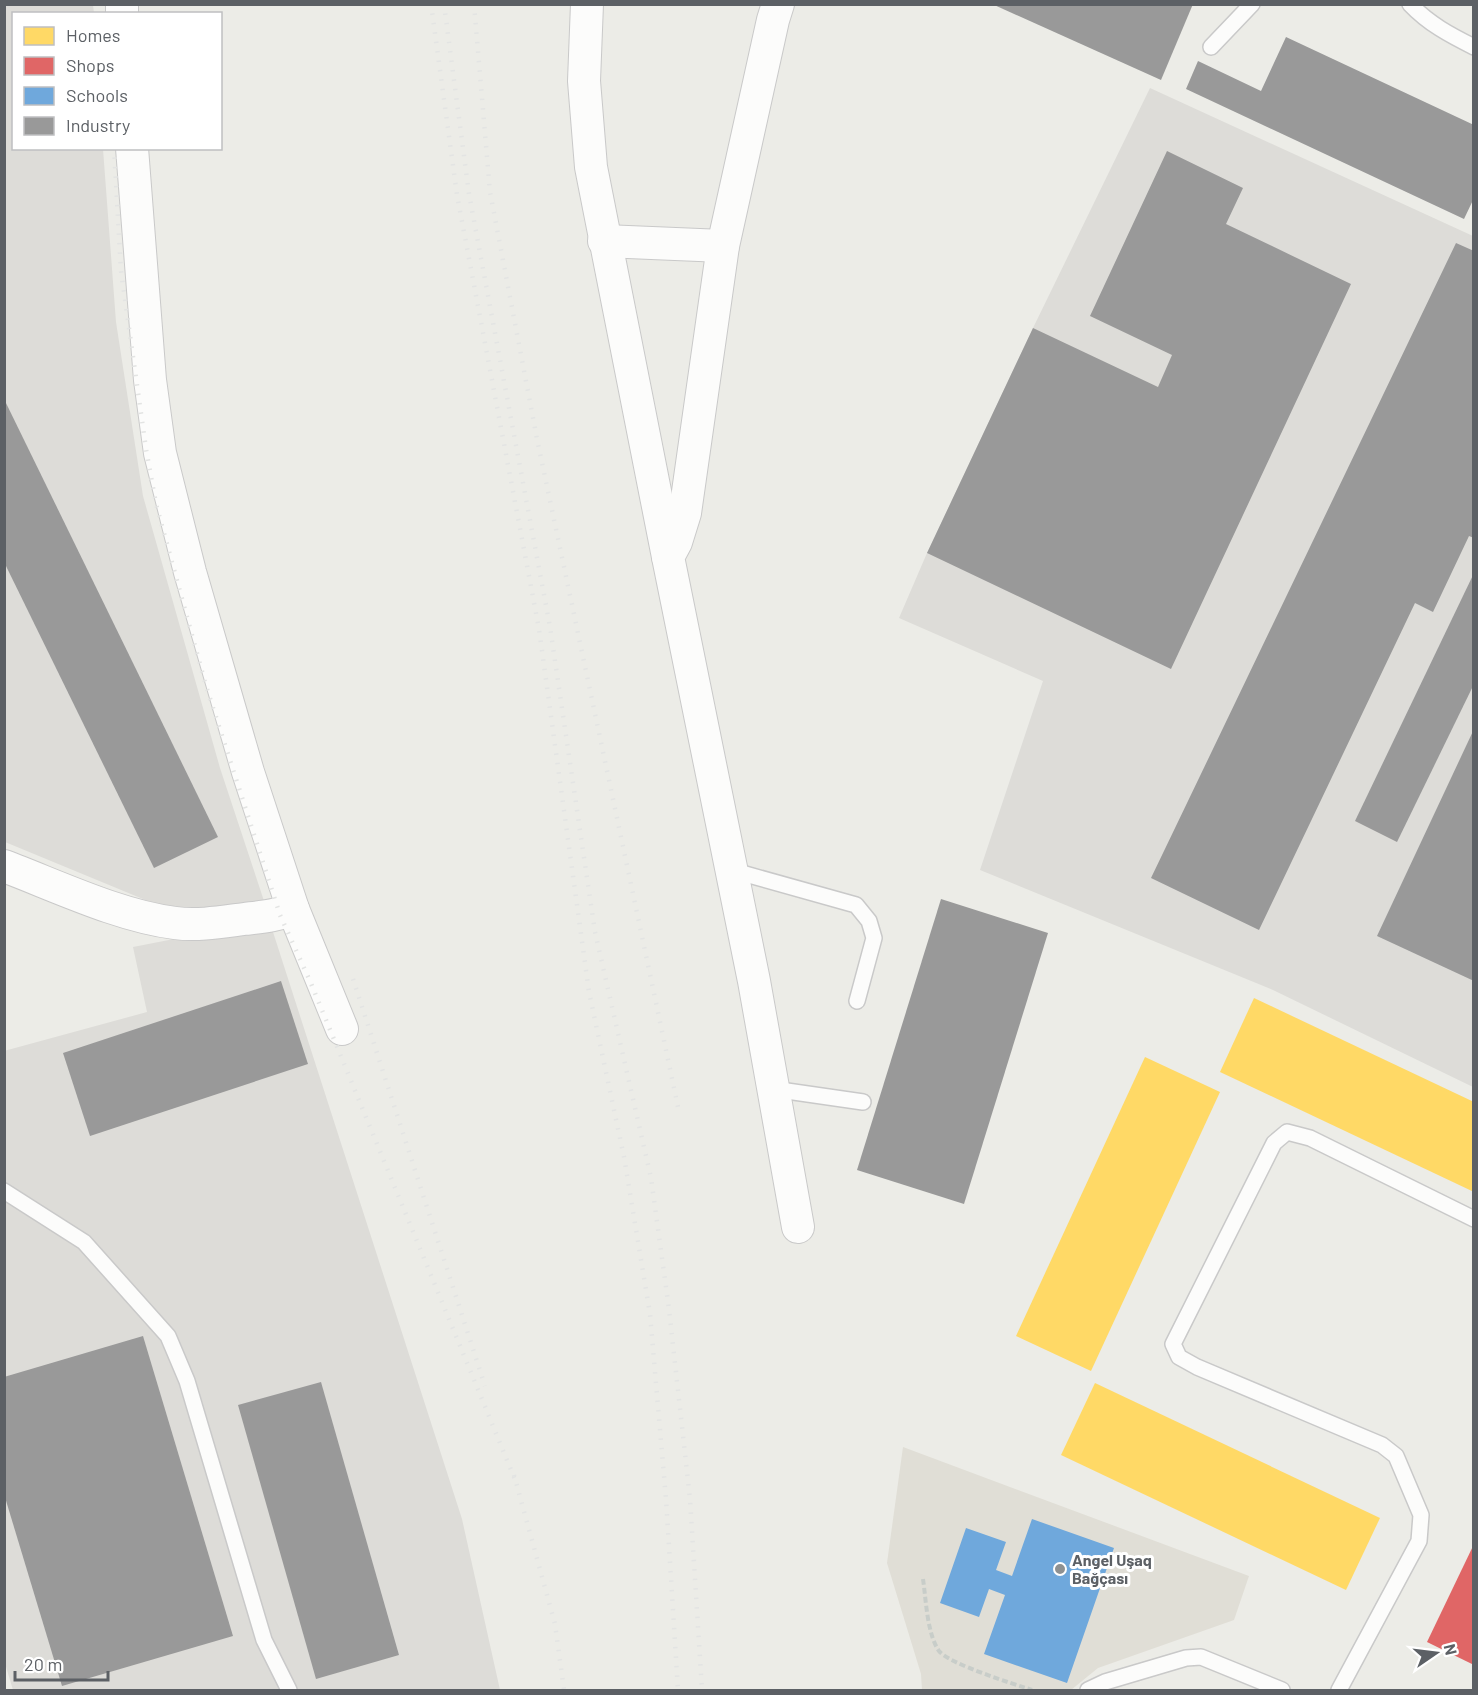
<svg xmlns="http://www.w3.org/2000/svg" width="1478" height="1695" font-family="Barlow,sans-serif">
<rect width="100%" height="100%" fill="#ecece7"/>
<g fill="#dddcd8">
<polygon points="4,5 93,5 94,13 14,14 14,148 103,149 116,322 143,496 220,768 264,901 172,911 5,842"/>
<polygon points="1150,88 1473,236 1473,1087 1273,990 980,870 1043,681 899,618 927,553 1033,328"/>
<polygon points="273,932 462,1519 500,1690 13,1690 4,1660 4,1051 147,1012 133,947 174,939"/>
</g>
<polygon fill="#e0ded6" points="903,1447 1249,1576 1234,1620 1098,1668 1071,1690 922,1690 921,1674 887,1563"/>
<g fill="#ffd966">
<polygon points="1254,998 1474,1102 1474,1192 1220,1072"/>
<polygon points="1145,1057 1220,1092 1091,1371 1016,1336"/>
<polygon points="1095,1383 1380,1518 1346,1590 1061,1455"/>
</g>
<polygon fill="#e06666" points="1474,1544 1474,1665 1427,1642"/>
<polygon fill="#6fa8dc" points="1032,1519 1114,1548 1067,1683 984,1654 1005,1595 989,1589 979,1617 940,1603 966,1528 1006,1542 996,1570 1012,1576"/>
<g fill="#999">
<polygon points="992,4 1193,4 1161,80"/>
<polygon points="1286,37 1474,125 1474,198 1464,219 1186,89 1198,61 1261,91"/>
<polygon points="1167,151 1243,188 1226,224 1351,284 1171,669 927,553 1033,328 1158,387 1172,355 1090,316"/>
<polygon points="1456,243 1474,251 1474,538 1469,536 1433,612 1415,603 1259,930 1151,878"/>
<polygon points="5,401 218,837 154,868 5,564"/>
<polygon points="1474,573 1474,684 1397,842 1355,821"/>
<polygon points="1474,729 1474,981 1377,936"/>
<polygon points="941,899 1048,933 964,1204 857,1170"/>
<polygon points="281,981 308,1064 90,1136 63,1053"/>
<polygon points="143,1336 233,1636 62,1686 4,1494 4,1377"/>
<polygon points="321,1382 399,1655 316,1679 238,1405"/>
</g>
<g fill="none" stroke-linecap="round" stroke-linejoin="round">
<defs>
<g id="lane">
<path d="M1410,4C1429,24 1450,35 1474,47"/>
<polyline points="1211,47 1252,4"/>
<polyline points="731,870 856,905 869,921 874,938 857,1001"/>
<polyline points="773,1089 863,1102"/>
<polyline points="4,1191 84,1242 168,1336 187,1381 264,1640 289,1690"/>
<polyline points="1088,1690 1105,1682 1186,1658 1201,1657 1282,1690"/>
<polyline points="1339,1690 1419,1541 1421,1515 1396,1456 1382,1445 1197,1367 1179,1357 1173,1344 1274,1143 1287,1132 1310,1138 1474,1219"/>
</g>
<g id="street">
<polyline points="122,4 122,14"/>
<polyline points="587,4 584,81 591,167 668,557"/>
<polyline points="778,4 773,20 723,246 685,513 676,542 668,557 754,981 798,1227"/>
<polyline points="132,148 150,380 160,453 190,572 248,772 293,909 342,1029"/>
<polyline points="604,241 723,246"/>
<path d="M4,866C57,886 119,916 175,923C198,926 221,922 244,919C261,917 277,916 293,909"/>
</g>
</defs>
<use href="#lane" stroke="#c9c9c9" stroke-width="18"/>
<use href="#street" stroke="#c9c9c9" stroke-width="34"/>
<path stroke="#c8cdc9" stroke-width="4" stroke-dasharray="6 3" stroke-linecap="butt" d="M923,1579C926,1599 927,1634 939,1651C949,1664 1014,1684 1032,1690"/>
<use href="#lane" stroke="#fcfcfb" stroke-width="15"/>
<use href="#street" stroke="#fcfcfb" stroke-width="32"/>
<g stroke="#e3e4e3" stroke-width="4.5" stroke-dasharray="1.5 8" stroke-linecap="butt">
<polyline points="105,4 106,14"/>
<polyline points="431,4 457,195 539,629 589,992 624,1157 650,1314 666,1499 678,1690"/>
<polyline points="444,4 469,194 550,627 595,932 651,1178 669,1309 690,1499 702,1690"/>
<polyline points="474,4 490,192 537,439 678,1107"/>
<polyline points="114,148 121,271 146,449 156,504 206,686 280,915 310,981 516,1482"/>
<polyline points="353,979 485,1386"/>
<polyline points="514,1475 555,1624 564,1690"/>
</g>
</g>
<circle fill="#8e9192" stroke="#fff" stroke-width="2" cx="1060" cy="1569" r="6"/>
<g text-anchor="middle" stroke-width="6" stroke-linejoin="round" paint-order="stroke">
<g font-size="16" font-weight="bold" fill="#5c6065" stroke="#fff" text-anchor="start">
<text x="1072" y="1566">Angel Uşaq<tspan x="1072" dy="18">Bağçası</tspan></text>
</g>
</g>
<rect width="1478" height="1695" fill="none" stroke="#5c6065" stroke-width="12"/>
<rect x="12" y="12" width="210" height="138" fill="#ffffff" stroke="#bebfc1" stroke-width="1.5"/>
<rect x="24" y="27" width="30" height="18" fill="#ffd966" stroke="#bebfc1" stroke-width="1.5"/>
<text x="66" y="42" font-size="18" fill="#5c6065">Homes</text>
<rect x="24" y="57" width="30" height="18" fill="#e06666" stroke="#bebfc1" stroke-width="1.5"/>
<text x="66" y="72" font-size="18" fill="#5c6065">Shops</text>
<rect x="24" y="87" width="30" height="18" fill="#6fa8dc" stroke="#bebfc1" stroke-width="1.5"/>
<text x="66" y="102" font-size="18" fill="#5c6065">Schools</text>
<rect x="24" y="117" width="30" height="18" fill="#999999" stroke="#bebfc1" stroke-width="1.5"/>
<text x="66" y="132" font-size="18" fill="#5c6065">Industry</text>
<g transform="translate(1436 1653) rotate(76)" stroke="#ffffff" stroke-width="4.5" paint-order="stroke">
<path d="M0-4.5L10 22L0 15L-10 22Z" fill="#5c6065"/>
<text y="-9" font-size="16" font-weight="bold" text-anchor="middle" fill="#5c6065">N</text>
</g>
<path d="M15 1671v9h93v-9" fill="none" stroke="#5c6065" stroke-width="3"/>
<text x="24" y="1671" font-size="18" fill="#5c6065" stroke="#ffffff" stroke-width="4.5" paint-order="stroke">20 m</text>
</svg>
